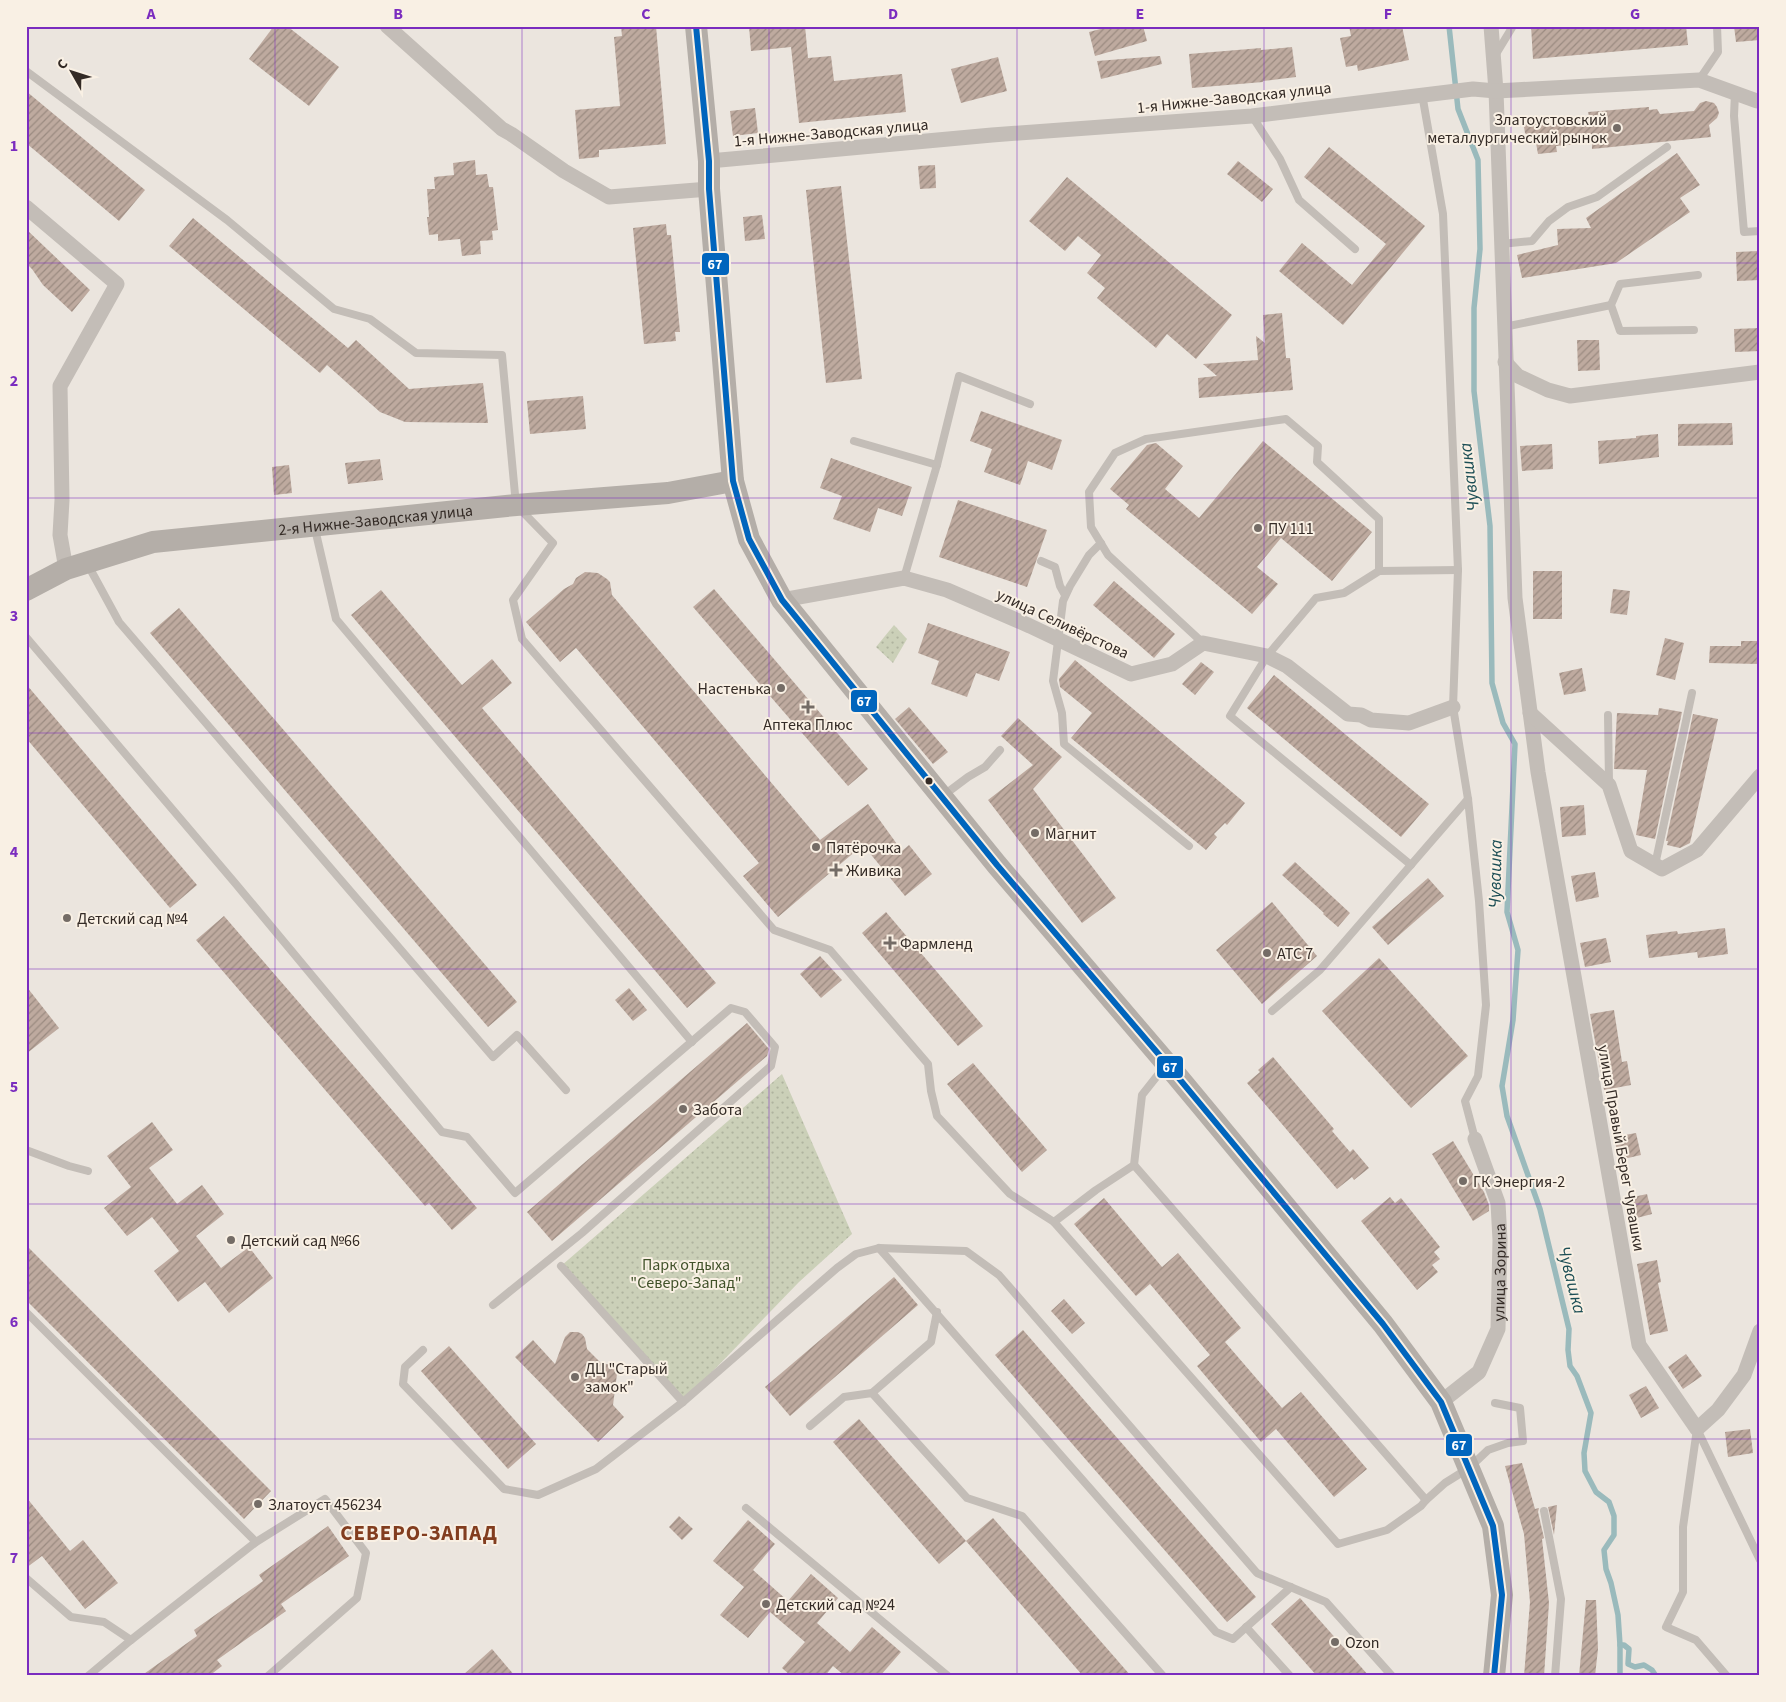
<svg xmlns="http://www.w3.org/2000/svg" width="1786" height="1702" font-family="'Source Sans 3',sans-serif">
<defs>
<pattern id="park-dots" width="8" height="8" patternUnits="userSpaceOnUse" patternTransform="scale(1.25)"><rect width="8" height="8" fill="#cbd0b8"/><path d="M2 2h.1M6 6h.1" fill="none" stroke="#afb39e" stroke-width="1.8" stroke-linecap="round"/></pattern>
<pattern id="building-hatch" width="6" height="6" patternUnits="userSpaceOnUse" patternTransform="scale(1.25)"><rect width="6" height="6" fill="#beaa9f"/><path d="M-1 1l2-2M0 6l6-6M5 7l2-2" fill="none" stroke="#9b8b81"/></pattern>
</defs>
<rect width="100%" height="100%" fill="#ebe5de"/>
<g fill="url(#park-dots)">
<polygon points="894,625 907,639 893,663 876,647"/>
<polygon points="782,1074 852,1234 799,1282 683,1402 561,1266"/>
</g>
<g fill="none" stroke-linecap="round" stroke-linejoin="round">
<g stroke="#9ababc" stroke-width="5.5">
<polyline points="1449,26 1458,109 1478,160 1480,249 1474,308 1474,391 1490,526 1492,683 1503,723 1515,744 1507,912 1518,950 1513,1020 1502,1086 1507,1116 1540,1209 1569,1329 1568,1350 1570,1366 1577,1376 1591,1413 1584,1453 1585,1471 1596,1492 1609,1502 1614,1516 1614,1535 1604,1550 1606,1569 1611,1583 1618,1615 1620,1645 1620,1676"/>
<polyline points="1620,1645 1624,1645 1629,1649 1628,1664 1635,1667 1644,1665 1652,1670 1656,1676"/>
</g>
</g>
<g fill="url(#building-hatch)">
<polygon points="274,26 287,26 339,67 309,106 249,59"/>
<polygon points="621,26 656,26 666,144 599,150 599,157 579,159 575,110 620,106 614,37 622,36"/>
<polygon points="749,26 805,26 808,58 831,56 834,81 902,74 906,112 799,123 791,47 751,51"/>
<polygon points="1112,26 1143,26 1147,41 1095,56 1089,32"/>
<polygon points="1349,26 1402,26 1409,60 1358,71 1357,65 1346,67 1340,38 1351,36"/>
<polygon points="1531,26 1686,26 1688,45 1533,59"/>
<polygon points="1734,26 1760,26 1760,40 1736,42"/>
<polygon points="1292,47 1296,77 1263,81 1263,82 1192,88 1189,54 1261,48 1261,50"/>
<polygon points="1160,56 1162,64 1101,79 1097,61"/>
<polygon points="998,57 1007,91 961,103 951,69"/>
<polygon points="26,91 145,190 119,221 26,143"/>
<polygon points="1706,101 1714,103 1717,107 1719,113 1717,118 1709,125 1711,137 1592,149 1592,143 1556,146 1557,152 1538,154 1536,143 1525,133 1524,127 1528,119 1534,116 1541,118 1547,125 1579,122 1581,116 1589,116 1588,112 1649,107 1649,110 1657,109 1660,114 1694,111 1700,103"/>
<polygon points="755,108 758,133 733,136 730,111"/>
<polygon points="1329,147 1425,226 1343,325 1279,271 1302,243 1352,285 1386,244 1304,177"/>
<polygon points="1677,153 1700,185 1680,198 1690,212 1616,263 1522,278 1517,255 1558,245 1557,229 1591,228 1586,218"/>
<polygon points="475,160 476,175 487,174 489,187 493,187 498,230 492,231 493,240 480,241 481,254 462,256 460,239 438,241 438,234 429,235 427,217 429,217 427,189 435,189 434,177 454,175 453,163"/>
<polygon points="1238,161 1273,189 1262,202 1227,174"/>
<polygon points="935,165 936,188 920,189 918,166"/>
<polygon points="1067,177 1232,315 1196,359 1167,334 1156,348 1097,298 1105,288 1087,273 1101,255 1078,236 1065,251 1029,221"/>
<polygon points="841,186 862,379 826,383 806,190"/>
<polygon points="762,215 765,239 745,241 743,217"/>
<polygon points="193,218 348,348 356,340 409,389 483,383 488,423 405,422 380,412 327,365 320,373 169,246"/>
<polygon points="666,224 667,235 671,235 680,332 675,332 676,341 644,344 633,228"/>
<polygon points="26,229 90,290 72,312 43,285 32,269 26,263"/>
<polygon points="1759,251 1760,280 1737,281 1736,252"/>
<polygon points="1282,313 1286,358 1290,358 1293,390 1199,398 1198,378 1217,376 1203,364 1258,360 1256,336 1265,343 1263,315"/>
<polygon points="1760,328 1760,351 1735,352 1734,329"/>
<polygon points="1577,340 1599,340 1600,370 1578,371"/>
<polygon points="583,396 586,429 530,434 527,401"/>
<polygon points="981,411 1062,440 1052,470 1028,461 1020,485 984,472 992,449 970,441"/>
<polygon points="1732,423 1733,445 1678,446 1678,424"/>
<polygon points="1658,434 1659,457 1599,464 1598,441 1636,438 1636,436"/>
<polygon points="1263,441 1372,532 1332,581 1281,538 1257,567 1278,584 1252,614 1126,509 1129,505 1110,489 1147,445 1156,443 1183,466 1165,489 1199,518"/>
<polygon points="1552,444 1553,469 1522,471 1520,446"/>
<polygon points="831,458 912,487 902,516 878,508 870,532 833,519 842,496 820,488"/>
<polygon points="380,459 383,480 348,484 345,463"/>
<polygon points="289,465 292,493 274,495 272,467"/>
<polygon points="958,500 1047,530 1027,587 939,557"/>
<rect x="1533" y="571" width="29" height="48"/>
<polygon points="585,572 598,573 607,579 610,582 612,595 820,840 868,804 902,851 909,845 932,874 905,896 868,851 861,856 857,850 778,917 743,876 759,863 576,648 560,662 526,622 564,589 573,584 576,578"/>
<polygon points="1114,581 1175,634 1154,658 1093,605"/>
<polygon points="714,589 868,769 848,786 693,607"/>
<polygon points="1613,589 1630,591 1627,615 1610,613"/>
<polygon points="381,590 462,685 492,659 512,683 482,708 716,983 687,1008 351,615"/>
<polygon points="179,608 517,1002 488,1027 150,633"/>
<polygon points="928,623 1010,652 999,681 976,673 967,697 931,684 939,661 918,653"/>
<polygon points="1665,638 1684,643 1675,680 1656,675"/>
<polygon points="1741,641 1760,641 1760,664 1709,663 1710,646 1741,646"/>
<polygon points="1075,660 1245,803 1227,825 1225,823 1214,834 1217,837 1206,850 1071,738 1092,713 1060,687 1059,679"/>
<polygon points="1201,662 1214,672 1195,695 1182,684"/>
<polygon points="1582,668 1586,691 1564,695 1559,673"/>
<polygon points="1274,675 1429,804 1401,837 1247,708"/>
<polygon points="26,684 197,885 170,908 26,738"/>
<polygon points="909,707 948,752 933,764 895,719"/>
<polygon points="1659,708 1682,712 1655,839 1636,835 1647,770 1614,769 1617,713 1658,715"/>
<polygon points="1693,714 1718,719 1690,843 1680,848 1667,845 1668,841 1666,841"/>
<polygon points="1018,718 1062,757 1033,789 1116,898 1082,923 988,800 1033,765 1001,736"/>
<polygon points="1584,805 1586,835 1562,837 1560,807"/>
<polygon points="1295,862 1350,913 1338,927 1323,914 1324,913 1282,875"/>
<polygon points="1595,872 1599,897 1576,902 1571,876"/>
<polygon points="1428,878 1444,896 1388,945 1372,927"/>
<polygon points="1272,902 1317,956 1262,1004 1216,950"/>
<polygon points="886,912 983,1026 958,1046 862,933"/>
<polygon points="224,916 477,1208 452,1230 429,1203 425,1206 196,940"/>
<polygon points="1725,928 1728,954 1698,958 1697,952 1649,958 1646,935 1677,931 1678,934"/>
<polygon points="1606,938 1611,962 1585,967 1580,943"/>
<polygon points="820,956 842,980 821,998 800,974"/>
<polygon points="1379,958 1468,1056 1411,1108 1322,1011"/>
<polygon points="26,986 59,1028 26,1054"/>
<polygon points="629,988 647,1010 633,1021 615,1000"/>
<polygon points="1614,1010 1622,1062 1627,1061 1631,1085 1604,1090 1590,1014"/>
<polygon points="747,1023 769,1049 767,1056 552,1241 527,1212"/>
<polygon points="1273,1057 1334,1129 1332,1131 1350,1152 1353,1149 1369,1168 1354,1180 1352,1177 1337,1189 1247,1083 1260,1072 1258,1070"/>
<polygon points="973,1063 1047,1150 1022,1172 947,1084"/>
<polygon points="152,1122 173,1150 149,1168 177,1204 202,1185 224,1214 196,1236 221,1268 249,1247 273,1278 229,1313 205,1282 178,1302 154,1271 179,1251 152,1217 127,1236 104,1208 131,1187 107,1156"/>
<polygon points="1636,1133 1641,1155 1619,1160 1614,1137"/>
<polygon points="1453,1141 1484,1192 1489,1205 1489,1211 1473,1221 1432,1154"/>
<polygon points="1647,1194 1652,1214 1629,1220 1624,1199"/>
<polygon points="1390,1197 1395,1203 1401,1198 1440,1247 1434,1252 1440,1259 1432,1265 1438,1272 1417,1290 1361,1221"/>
<polygon points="1104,1198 1162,1267 1178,1253 1241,1328 1225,1342 1282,1408 1301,1392 1367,1469 1334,1497 1276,1429 1261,1442 1197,1366 1210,1355 1150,1284 1136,1296 1074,1224"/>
<polygon points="26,1245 271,1491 244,1519 26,1300"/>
<polygon points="1657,1260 1661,1282 1658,1283 1668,1331 1650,1335 1637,1264"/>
<polygon points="894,1277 918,1305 790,1416 765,1387"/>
<polygon points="1064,1299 1085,1323 1072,1334 1051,1311"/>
<polygon points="1023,1330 1256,1597 1227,1622 995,1355"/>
<polygon points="570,1332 578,1332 582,1334 585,1338 587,1349 601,1363 618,1366 613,1405 624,1417 598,1442 515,1357 533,1340 555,1364 565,1337"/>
<polygon points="449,1346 536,1444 508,1469 421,1371"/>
<polygon points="1686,1354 1702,1376 1683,1389 1668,1367"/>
<polygon points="1646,1386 1659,1408 1641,1418 1629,1395"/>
<polygon points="859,1419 966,1541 939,1564 833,1442"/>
<polygon points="1750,1429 1753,1453 1728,1457 1725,1432"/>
<polygon points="1522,1463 1535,1509 1539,1508 1538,1512 1544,1538 1542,1539 1549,1603 1544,1676 1524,1676 1530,1602 1524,1534 1505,1466"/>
<polygon points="26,1497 70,1551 83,1540 118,1583 85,1609 42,1556 26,1568"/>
<polygon points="1557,1505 1554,1535 1548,1507"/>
<polygon points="679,1516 693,1529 682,1540 669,1527"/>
<polygon points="993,1518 1131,1676 1083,1676 966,1541"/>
<polygon points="748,1520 775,1544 753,1570 788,1601 811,1574 838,1598 817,1623 850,1652 872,1627 901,1652 880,1676 845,1676 833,1666 825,1676 791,1676 782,1668 805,1642 770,1612 748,1638 720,1615 744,1587 713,1561"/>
<polygon points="328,1526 349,1556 281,1604 286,1611 217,1660 222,1666 209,1676 141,1676 197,1636 194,1630 263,1581 259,1575"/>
<polygon points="1300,1598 1369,1676 1317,1676 1271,1624"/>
<polygon points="1586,1600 1596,1600 1598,1649 1595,1676 1579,1676"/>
<polygon points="492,1649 515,1676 462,1676"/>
</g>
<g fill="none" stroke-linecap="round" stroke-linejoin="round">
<g stroke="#c3bdb7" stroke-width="8">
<polyline points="1496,54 1513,26"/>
<polyline points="26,71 227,220 334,309 370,319 416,353 502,355 516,505 553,543 513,600 522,639 774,930 830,950 928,1064 931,1091 937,1116 1010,1194 1054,1222 1338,1544 1387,1530 1421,1506 1426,1500 1445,1483 1469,1468 1488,1450 1508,1443 1523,1441 1520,1408 1495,1403"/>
<polyline points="1699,80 1718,52 1717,26"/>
<polyline points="1735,93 1734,116 1744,232 1760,231"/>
<polyline points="1422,94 1443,214 1458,570 1453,707 1468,799 1479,901 1486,1005 1478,1076 1465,1101 1475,1139"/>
<polyline points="1252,116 1280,159 1299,200 1355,249"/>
<polyline points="1501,244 1532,241 1549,221 1568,207 1597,197 1667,147"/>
<polyline points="1504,327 1611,305"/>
<polyline points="1694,330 1620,331 1611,305 1620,284 1698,275"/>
<polyline points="854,441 937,465 904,578"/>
<polyline points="937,465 959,376 1030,404"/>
<polyline points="315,529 336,619 692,1042"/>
<polyline points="1101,543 1089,555 1070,586 1063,601 1053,681 1062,713 1064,744 1189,846"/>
<polyline points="1041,561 1055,567 1060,586 1065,595"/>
<polyline points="88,565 119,622 493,1057 517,1035 566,1090"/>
<polyline points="1379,571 1458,570"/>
<polyline points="26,637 235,883 442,1132 467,1137 515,1193 731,1008 745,1012 775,1047 771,1066 582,1233 493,1305"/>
<polyline points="1203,643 1108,555 1091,527 1089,492 1115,453 1146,439 1286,419 1318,446 1317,462 1379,519 1379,571 1344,593 1316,598 1267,656 1230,716 1411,865"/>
<polyline points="1608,715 1609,783"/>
<polyline points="944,795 968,777 985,767 1000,750"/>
<polyline points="1655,865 1692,693"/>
<polyline points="1272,1011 1320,970 1468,799"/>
<polyline points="26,1150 69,1166 88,1171"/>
<polyline points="1134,1165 1426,1500"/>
<polyline points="1054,1222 1096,1190 1134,1165 1142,1095 1165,1066"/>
<polyline points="879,1248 1216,1632 1233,1639 1291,1587"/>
<polyline points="561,1266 683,1402"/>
<polyline points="26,1312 256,1542"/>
<polyline points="423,1350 405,1367 403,1384 504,1489 538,1495 596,1469 683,1402 837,1268 856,1254 879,1248 966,1251 999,1275 1257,1573 1326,1602 1392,1676"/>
<polyline points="872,1393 931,1342 937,1312"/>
<polyline points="810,1426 844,1397 872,1393 967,1498 1022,1516 1163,1676"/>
<polyline points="1697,1429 1683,1527 1683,1592 1666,1627 1696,1640 1727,1676"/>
<polyline points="1697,1429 1760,1560"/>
<polyline points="746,1508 948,1676"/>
<polyline points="1544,1511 1561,1599 1555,1676"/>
<polyline points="26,1578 71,1617 104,1622 131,1640"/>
<polyline points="1246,1627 1290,1676"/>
<polyline points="88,1676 131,1640 256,1542 325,1499 366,1553 357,1598 268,1676"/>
</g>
<g stroke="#c3bdb7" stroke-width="15">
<polyline points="387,26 502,129 511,134 564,171 609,197 709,189"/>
<polyline points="1491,26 1496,91 1515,598 1538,772 1639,1345 1697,1429 1718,1410 1744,1375 1760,1331"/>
<polyline points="709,161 992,135 1252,116 1473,89 1496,91 1699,80 1757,101 1760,100"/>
<polyline points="26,207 117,284 60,386 62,500 60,535 66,569"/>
<polyline points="1505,362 1518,376 1548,390 1570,396 1760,372"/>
<polyline points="782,600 904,578 947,590 1030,626 1131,674 1172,664 1203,643 1267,656 1287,666 1348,714 1361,715 1371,720 1409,723 1453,707"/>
<polyline points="1530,713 1609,785 1631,851 1662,869 1697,850 1760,776"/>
<path id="s1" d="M1441,1402L1479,1372L1498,1329L1500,1240L1498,1203L1475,1139"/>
</g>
<g stroke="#b4aea8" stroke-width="22">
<polyline points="696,26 709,161 709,189 733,481 749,539 782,600 997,865 1167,1064 1383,1324 1441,1402 1493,1526 1502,1595 1494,1676"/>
<path id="s2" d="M26,590L66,569L153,542L516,505L668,493L733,481"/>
</g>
<defs>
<polyline id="bus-1" points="696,26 709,161 709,189 733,481 749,539 782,600 997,865 1167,1064 1383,1324 1441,1402 1493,1526 1502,1595 1494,1676"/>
</defs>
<use href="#bus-1" stroke="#f9f0e4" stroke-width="10"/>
<use href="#bus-1" stroke="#0065bd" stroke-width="6"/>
</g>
<path fill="none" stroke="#7b2cbf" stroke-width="1" stroke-opacity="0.55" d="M275,26V1676M522,26V1676M769,26V1676M1017,26V1676M1264,26V1676M1511,26V1676M26,263H1760M26,498H1760M26,733H1760M26,969H1760M26,1204H1760M26,1439H1760"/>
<g fill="#746c66" stroke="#f9f0e4" stroke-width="2">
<circle cx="1617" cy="128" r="5"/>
<circle cx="1258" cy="528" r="5"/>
<circle cx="781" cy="688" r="5"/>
<path d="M805.5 699.5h5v5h5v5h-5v5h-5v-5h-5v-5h5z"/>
<circle cx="1035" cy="833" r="5"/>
<circle cx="816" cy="847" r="5"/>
<path d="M833.5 862.5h5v5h5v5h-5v5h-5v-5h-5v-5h5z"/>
<circle cx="67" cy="918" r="5"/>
<path d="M887.5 935.5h5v5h5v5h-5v5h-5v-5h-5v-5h5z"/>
<circle cx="1267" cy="953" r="5"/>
<circle cx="683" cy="1109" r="5"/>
<circle cx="1463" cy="1181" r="5"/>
<circle cx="231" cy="1240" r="5"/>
<circle cx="575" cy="1377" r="5"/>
<circle cx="258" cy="1504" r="5"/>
<circle cx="766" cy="1604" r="5"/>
<circle cx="1335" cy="1642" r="5"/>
</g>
<circle fill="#342b26" stroke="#f9f0e4" stroke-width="2" cx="929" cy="781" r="4.5"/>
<g text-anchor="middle" stroke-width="4" stroke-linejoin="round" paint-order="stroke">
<g font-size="16" fill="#342b26" stroke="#f9f0e4">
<text transform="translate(1234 97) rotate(-6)" y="6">1-я Нижне-Заводская улица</text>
<text transform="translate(831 132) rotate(-5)" y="6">1-я Нижне-Заводская улица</text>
<text dy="6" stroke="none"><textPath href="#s2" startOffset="360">2-я Нижне-Заводская улица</textPath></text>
<text transform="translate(1063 623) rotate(25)" y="6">улица Селивёрстова</text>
<text transform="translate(1622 1148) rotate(80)" y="6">улица Правый Берег Чувашки</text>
<text dy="6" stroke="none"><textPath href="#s1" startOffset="152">улица Зорина</textPath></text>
</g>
<g font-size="16" fill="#342b26" stroke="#f9f0e4" text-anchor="start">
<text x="1607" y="125" text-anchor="end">Златоустовский<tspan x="1607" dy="18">металлургический рынок</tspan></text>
<text x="1268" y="534">ПУ 111</text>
<text x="771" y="694" text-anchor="end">Настенька</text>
<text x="808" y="730" text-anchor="middle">Аптека Плюс</text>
<text x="1045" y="839">Магнит</text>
<text x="826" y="853">Пятёрочка</text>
<text x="846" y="876">Живика</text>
<text x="77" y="924">Детский сад №4</text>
<text x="900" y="949">Фармленд</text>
<text x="1277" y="959">АТС 7</text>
<text x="693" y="1115">Забота</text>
<text x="1473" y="1187">ГК Энергия-2</text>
<text x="241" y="1246">Детский сад №66</text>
<text x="585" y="1374">ДЦ "Старый<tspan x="585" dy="18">замок"</tspan></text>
<text x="268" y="1510">Златоуст 456234</text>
<text x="776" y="1610">Детский сад №24</text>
<text x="1345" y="1648">Ozon</text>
</g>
<g font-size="16" fill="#41522a" stroke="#f9f0e4">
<text x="686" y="1270">Парк отдыха<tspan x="686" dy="18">"Северо-Запад"</tspan></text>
</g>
<g font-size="18" font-style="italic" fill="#1c4e55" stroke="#f9f0e4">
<text transform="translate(1469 477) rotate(-97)" y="6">Чувашка</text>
<text transform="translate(1495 874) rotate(-89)" y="6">Чувашка</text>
<text transform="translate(1572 1280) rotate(76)" y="6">Чувашка</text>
</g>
<g font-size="21" font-weight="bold" letter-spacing="1" fill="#823d1f" stroke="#f9f0e4">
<text x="419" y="1540">СЕВЕРО-ЗАПАД</text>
</g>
</g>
<g stroke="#f9f0e4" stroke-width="2">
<rect x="701" y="252" width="29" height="24" rx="5" fill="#0065bd"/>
<rect x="850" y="689" width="28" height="24" rx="5" fill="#0065bd"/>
<rect x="1156" y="1055" width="28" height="24" rx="5" fill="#0065bd"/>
<rect x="1445" y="1433" width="28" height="24" rx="5" fill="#0065bd"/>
</g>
<g font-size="14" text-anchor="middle" font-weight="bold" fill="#fff">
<text x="715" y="269">67</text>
<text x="864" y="706">67</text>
<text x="1170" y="1072">67</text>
<text x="1459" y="1450">67</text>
</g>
<rect width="1786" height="1702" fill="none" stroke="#f9f0e4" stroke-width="55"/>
<g transform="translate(72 72) rotate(309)" stroke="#f9f0e4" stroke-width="4" paint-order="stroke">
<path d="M0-4L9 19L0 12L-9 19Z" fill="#342b26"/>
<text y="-8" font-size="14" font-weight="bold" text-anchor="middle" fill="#342b26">С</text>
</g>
<rect x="28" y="28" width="1730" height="1646" fill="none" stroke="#7b2cbf" stroke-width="2"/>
<g font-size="16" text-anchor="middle" font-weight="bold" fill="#7b2cbf">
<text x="151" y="19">A</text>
<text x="398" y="19">B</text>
<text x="646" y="19">C</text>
<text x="893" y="19">D</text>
<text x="1140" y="19">E</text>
<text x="1388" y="19">F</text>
<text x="1635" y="19">G</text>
<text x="14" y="151">1</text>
<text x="14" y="386">2</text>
<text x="14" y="621">3</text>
<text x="14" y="857">4</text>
<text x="14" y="1092">5</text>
<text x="14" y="1327">6</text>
<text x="14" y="1563">7</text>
</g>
</svg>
